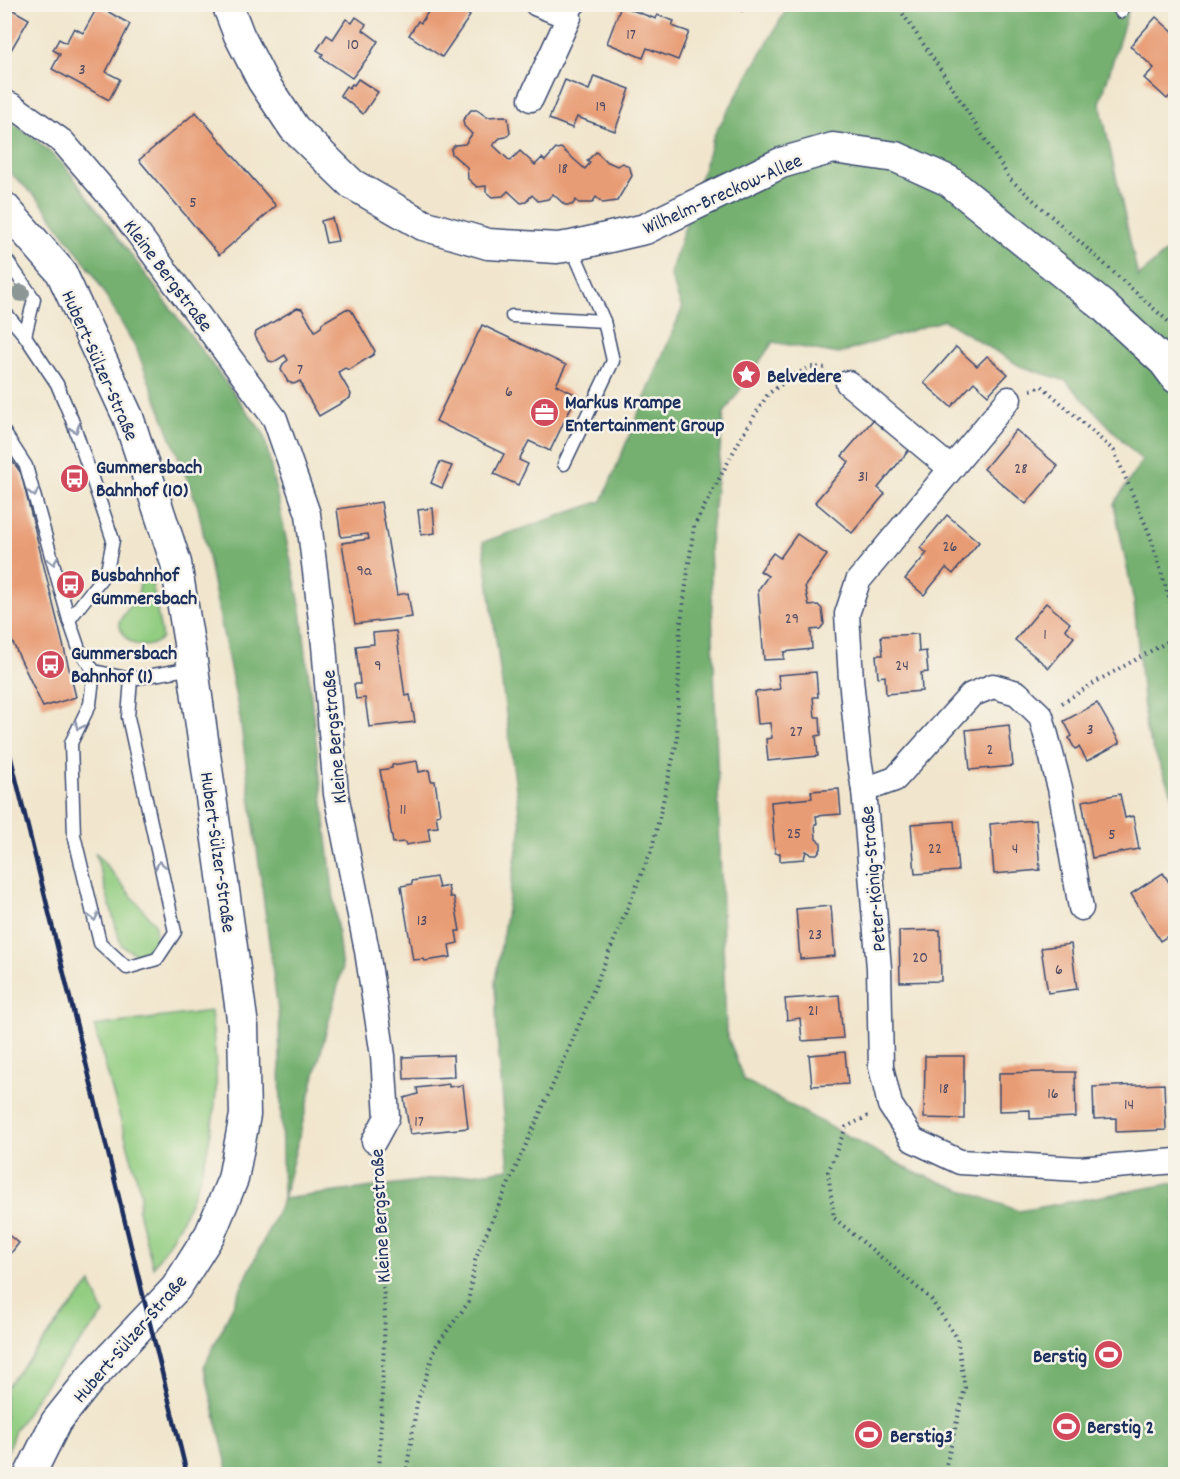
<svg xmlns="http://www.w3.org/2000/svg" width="1180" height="1479" font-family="Dekko,sans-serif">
<rect width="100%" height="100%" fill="#f7f3e8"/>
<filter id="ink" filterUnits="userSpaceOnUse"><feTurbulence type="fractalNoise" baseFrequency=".0167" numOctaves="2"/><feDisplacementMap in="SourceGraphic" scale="12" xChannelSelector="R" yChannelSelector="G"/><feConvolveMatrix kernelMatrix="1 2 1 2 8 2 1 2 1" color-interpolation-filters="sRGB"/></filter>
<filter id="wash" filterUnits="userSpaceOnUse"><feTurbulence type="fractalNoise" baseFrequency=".008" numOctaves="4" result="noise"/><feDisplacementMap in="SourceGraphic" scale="24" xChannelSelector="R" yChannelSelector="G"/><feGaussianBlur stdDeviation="1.35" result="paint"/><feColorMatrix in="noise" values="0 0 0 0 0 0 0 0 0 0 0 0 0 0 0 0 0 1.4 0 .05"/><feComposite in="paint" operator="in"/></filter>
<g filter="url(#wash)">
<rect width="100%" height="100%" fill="#f1e6cd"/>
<g fill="#92cd81" stroke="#567e70" stroke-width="1.5">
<path d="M151,577L162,638C145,654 122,644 119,622L138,594L141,578Z"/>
<polygon points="95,852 155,924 156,940 146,953 135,954 121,945"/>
<path d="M211,1011C213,1037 218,1066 216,1093C210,1161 193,1211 153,1267L138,1211L141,1193L94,1026Z"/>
<polygon points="91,1283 104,1314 48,1380 15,1430 5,1459 5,1388"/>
</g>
<polygon fill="#75b06f" stroke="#487066" stroke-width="1.5" points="789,5 1130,5 1100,103 1138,277 1175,244 1176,415 1172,420 1176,428 1175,802 1146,731 1134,602 1114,504 1142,461 1066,381 1020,366 944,320 838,354 773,342 724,413 710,544 726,1032 744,1080 914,1172 1019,1211 1175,1183 1175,1474 229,1474 204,1367 283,1199 279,1019 240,718 198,507 137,350 92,272 40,201 5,168 4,117 34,138 65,166 264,434 301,609 342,970 283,1199 509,1169 497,1036 495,981 521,826 483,542 602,501 682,309 670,274 714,135"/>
<g id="blocks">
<g fill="#e89c74">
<polygon points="433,4 453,4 470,16 442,57 409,35 418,21 421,23"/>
<polygon points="739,4 758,4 758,5 742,11"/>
<polygon points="4,5 29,19 4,62"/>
<polygon points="98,6 130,24 106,72 120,79 109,100 52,69 60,54 53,50 59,39 66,43 74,28 83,33"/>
<polygon points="621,6 656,19 657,15 674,21 672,26 689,32 678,60 647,48 643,58 607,43"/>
<polygon points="356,17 366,24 363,30 378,41 369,56 352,78 321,57 323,54 317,50 327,35 333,39 346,19 352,23"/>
<polygon points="1156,17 1176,35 1176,90 1167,99 1144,78 1154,68 1130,46"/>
<polygon points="594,76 630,89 615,131 577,117 572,128 549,119 565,80 589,90"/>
<polygon points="358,79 378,92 363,114 340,95 346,86 349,88 352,84 354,85"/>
<polygon points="471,110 477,110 487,117 505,116 508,118 510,133 506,137 500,138 493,145 510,161 520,151 535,165 542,158 545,161 556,149 561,148 585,169 590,163 587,161 596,152 606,161 617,166 623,163 630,168 632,176 617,201 603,203 596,197 592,203 579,203 576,200 572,205 565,205 553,194 548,199 538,201 532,195 526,202 521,203 508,191 503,196 492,197 486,192 486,186 477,187 468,179 467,167 452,154 451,149 455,145 465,144 472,134 464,126 463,120"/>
<polygon points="196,112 276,206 219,255 139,160"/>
<polygon points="332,218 338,241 326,243 321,221"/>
<polygon points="297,308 302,309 315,331 321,327 322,323 346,309 351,310 375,351 373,355 349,370 345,368 338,372 351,394 350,398 319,416 302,387 303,386 300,381 294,384 288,382 281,370 283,364 288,360 285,355 274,362 269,361 255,336 256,332"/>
<polygon points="482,325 566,365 556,385 577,395 550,451 529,441 519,460 528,464 518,485 494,474 504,454 436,421"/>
<polygon points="956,347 977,366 987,356 1008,374 988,395 974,382 951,407 924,383"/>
<polygon points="873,420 909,450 878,488 885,494 852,533 815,502 849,462 842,456"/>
<polygon points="1016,430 1058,466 1026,504 984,469"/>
<polygon points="4,449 21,473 76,697 43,707 4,624"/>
<polygon points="440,462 452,466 442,488 431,483"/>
<polygon points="381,502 397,595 408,593 412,617 355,624 342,543 369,539 368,534 341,537 337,509"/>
<polygon points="433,508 435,533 421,535 418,510"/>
<polygon points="947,515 979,542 953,574 946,568 924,595 905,579 927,553 920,548"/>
<polygon points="797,534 827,555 805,586 809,606 818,605 822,609 824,624 820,629 811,630 812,649 784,652 784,659 764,660 758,590 768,576 760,571 773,553 780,558"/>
<polygon points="1046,603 1070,623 1065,629 1074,637 1049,668 1015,640"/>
<polygon points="396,631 405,696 410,695 415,722 369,727 365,698 356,699 354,684 360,684 356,646 374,644 373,633"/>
<polygon points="918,634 919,652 926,651 928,672 921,673 922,691 886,694 885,676 878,677 876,655 883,655 881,636"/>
<polygon points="816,672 818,697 813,697 815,717 820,717 821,735 816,736 818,756 768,761 766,739 772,738 770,723 758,724 755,692 780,689 778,675"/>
<polygon points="1097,703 1120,743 1087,761 1079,747 1075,749 1069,738 1072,736 1064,721"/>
<polygon points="1009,725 1013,766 970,770 966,730"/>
<polygon points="417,761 419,772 429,770 431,781 435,781 440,814 436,815 438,827 428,828 430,841 406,845 405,842 393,843 380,770 392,768 392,765"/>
<polygon points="839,789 841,814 816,816 817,824 815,824 816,839 821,843 821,849 817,854 811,854 806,851 804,859 780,861 780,853 775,853 771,802 812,798 811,791"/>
<polygon points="1120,794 1125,818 1133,816 1139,849 1092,858 1082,801"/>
<polygon points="1036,820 1040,870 994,874 990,824"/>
<polygon points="954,821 958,871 915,874 911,824"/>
<polygon points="1163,873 1176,893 1176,931 1160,941 1131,894"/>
<polygon points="436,877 439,888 448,886 450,897 454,897 460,931 456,931 458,943 449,945 451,957 425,961 424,959 413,960 401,886 412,884 412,881"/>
<polygon points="831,906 835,956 800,959 796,909"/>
<polygon points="940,930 941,981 900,982 899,931"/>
<polygon points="1071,944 1077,989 1048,993 1041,948"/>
<polygon points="839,995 843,1038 802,1041 800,1018 787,1020 785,999"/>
<polygon points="845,1052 848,1084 812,1086 809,1055"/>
<polygon points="453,1055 454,1077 404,1079 403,1057"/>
<polygon points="925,1056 964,1056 964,1119 924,1118"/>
<polygon points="1044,1072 1075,1072 1076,1117 1030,1119 1030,1110 999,1111 999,1073"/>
<polygon points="449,1084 449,1087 463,1085 468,1128 410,1134 404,1098 418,1094 417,1088"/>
<polygon points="1164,1084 1166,1130 1116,1132 1116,1118 1094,1119 1093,1087"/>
<polygon points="4,1232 19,1243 4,1262"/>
</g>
</g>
</g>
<g filter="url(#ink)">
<use href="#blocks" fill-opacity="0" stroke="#3b4a6f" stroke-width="1.5"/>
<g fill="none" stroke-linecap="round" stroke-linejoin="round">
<defs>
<g id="service">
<polyline points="1117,4 1121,12"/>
<polyline points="569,17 581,4"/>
<polyline points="4,256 34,299 25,336"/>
<polyline points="4,311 25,336 57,384 72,420 113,540 107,571 69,620"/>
<polyline points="512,316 604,321 571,246"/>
<polyline points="4,432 26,466 69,620 79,649 94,671 131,679 192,668"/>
<polyline points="564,464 613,361 604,321"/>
<polyline points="94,671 90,704 71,743 74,835 100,943 127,968 157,959 175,932 128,717 131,679"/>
</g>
<g id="minor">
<polyline points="531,99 569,17 537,4"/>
<polyline points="4,102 13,106 63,142 117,205 275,419 308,514 324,645 336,794 367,951 383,1056 387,1117 374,1141"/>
<polyline points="848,383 950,468"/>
<polyline points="1009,399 858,581 847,614 851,679 859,759 864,790 879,968 881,1067 890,1105 913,1140 960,1162 1079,1169 1176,1161"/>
<polyline points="864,790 895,779 971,695 993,686 1017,693 1041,716 1060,788 1081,908"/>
</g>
<g id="tertiary">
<polyline points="227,4 239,35 262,80 294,128 352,184 423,225 488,244 557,248 571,246 645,229 781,163 833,148 896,157 949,181 1102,305 1164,362 1176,378"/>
<polyline points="4,207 61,272 128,417 176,563 193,668 243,1026 245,1115 233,1179 210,1234 176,1288 91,1378 56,1422 30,1474"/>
</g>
</defs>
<use href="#service" stroke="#3b4a6f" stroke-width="15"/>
<use href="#minor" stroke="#3b4a6f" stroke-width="27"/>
<use href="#tertiary" stroke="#3b4a6f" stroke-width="33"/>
<g stroke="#3b4a6f" stroke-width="4" stroke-dasharray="1.5 4.5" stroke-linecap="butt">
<polyline points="896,4 941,70 1010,179 1172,325 1171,329"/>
<polyline points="1031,390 1042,386 1114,451 1150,535 1176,621"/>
<polyline points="1062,703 1099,680 1176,637"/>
<polyline points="868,1116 846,1127 828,1172 834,1218 930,1298 957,1338 965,1388 944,1474"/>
<polyline points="376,1167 385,1314 379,1474"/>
<polyline points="406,1474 417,1403 436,1346 468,1303 475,1261 482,1243 568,1051 652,849 677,741 680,629 694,526 743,434 768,394 794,375 811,367 829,368"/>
</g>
<use href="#service" stroke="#fff" stroke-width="12"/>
<use href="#minor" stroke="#fff" stroke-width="24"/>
<use href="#tertiary" stroke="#fff" stroke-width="30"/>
<polyline stroke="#1b2f5e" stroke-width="4.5" points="4,730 187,1474"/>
</g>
<circle fill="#8c9795" cx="21" cy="293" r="9"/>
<defs><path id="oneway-chevron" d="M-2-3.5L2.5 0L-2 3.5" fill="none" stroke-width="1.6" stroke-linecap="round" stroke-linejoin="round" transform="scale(1.5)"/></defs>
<g stroke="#8d97ae">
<use href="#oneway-chevron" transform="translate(75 429) rotate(71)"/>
<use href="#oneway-chevron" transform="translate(34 493) rotate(74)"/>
<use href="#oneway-chevron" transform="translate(53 561) rotate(77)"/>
<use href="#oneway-chevron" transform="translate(79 726) rotate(116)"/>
<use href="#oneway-chevron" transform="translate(160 865) rotate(-102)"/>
<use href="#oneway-chevron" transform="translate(94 917) rotate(76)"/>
</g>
</g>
<defs>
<symbol id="sight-disc" viewBox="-11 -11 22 22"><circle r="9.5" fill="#d1495b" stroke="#f7f3e8"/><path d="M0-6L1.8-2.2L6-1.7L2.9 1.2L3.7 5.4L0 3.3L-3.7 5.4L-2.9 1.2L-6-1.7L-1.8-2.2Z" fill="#fff"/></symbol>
<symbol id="office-disc" viewBox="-11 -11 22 22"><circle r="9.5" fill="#d1495b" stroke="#f7f3e8"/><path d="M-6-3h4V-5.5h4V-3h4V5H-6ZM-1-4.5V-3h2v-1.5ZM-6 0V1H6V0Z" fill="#fff"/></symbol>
<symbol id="bus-disc" viewBox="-11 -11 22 22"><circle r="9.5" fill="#d1495b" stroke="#f7f3e8"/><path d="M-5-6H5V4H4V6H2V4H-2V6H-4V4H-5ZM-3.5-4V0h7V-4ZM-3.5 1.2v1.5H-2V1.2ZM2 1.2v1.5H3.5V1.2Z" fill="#fff"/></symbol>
<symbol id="stadium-disc" viewBox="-11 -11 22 22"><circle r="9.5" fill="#d1495b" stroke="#f7f3e8"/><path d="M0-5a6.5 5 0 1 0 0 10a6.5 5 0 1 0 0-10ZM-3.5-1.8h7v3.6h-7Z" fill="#fff"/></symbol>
</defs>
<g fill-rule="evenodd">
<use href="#sight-disc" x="730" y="358" width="33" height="33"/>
<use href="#office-disc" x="528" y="396" width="33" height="33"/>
<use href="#bus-disc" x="58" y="462" width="33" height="33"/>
<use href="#bus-disc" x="54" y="568" width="33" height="33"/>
<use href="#bus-disc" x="34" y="648" width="33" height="33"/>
<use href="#stadium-disc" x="1092" y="1338" width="33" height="33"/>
<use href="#stadium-disc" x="1050" y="1410" width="33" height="33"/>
<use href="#stadium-disc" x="852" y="1418" width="33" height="33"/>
</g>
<g text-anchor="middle" stroke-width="5" stroke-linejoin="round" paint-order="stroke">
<g font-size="16" fill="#4e4a64">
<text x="631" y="39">17</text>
<text x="353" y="49">10</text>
<text x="82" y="74">3</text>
<text x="601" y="111">19</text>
<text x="563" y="173">18</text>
<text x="193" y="207">5</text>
<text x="300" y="374">7</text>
<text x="509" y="396">6</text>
<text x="1021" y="473">28</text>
<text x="863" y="481">31</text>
<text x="950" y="551">26</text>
<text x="364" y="575">9a</text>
<text x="792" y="623">29</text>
<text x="1045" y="639">1</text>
<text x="378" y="670">9</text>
<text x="902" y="670">24</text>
<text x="1090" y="734">3</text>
<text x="796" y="736">27</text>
<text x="990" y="754">2</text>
<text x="403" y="814">11</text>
<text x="794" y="838">25</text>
<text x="1112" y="839">5</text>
<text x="935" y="853">22</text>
<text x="1015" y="853">4</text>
<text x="422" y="925">13</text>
<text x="815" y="939">23</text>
<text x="920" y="962">20</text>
<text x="1059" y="974">6</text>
<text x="813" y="1015">21</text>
<text x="944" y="1093">18</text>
<text x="1053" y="1098">16</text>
<text x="1129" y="1109">14</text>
<text x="419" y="1126">17</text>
</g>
<g font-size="20" fill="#1b2f5e" stroke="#f7f3e8">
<text transform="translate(722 193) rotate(-24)" y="7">Wilhelm-Breckow-Allee</text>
<text transform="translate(169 275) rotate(53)" y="7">Kleine Bergstraße</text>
<text transform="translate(101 365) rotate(66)" y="7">Hubert-Sülzer-Straße</text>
<text transform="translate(333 737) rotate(-95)" y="7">Kleine Bergstraße</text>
<text transform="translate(219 852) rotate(82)" y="7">Hubert-Sülzer-Straße</text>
<text transform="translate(872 879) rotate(-95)" y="7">Peter-König-Straße</text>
<text transform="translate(379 1216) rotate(-93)" y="7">Kleine Bergstraße</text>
<text transform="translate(129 1338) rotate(-49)" y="7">Hubert-Sülzer-Straße</text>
</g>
<g font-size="20" font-weight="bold" fill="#1b2f5e" stroke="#f7f3e8" text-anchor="start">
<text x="767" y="382">Belvedere</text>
<text x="565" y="408">Markus Krampe<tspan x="565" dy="23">Entertainment Group</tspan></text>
<text x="96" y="473">Gummersbach<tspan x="96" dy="23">Bahnhof (10)</tspan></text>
<text x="91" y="581">Busbahnhof<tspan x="91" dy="23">Gummersbach</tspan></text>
<text x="71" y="659">Gummersbach<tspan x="71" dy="23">Bahnhof (1)</tspan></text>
<text x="1087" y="1362" text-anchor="end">Berstig</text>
<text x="1087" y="1433">Berstig 2</text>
<text x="890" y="1442">Berstig3</text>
</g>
</g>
<rect width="1180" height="1479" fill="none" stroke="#f7f3e8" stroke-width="24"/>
</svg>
